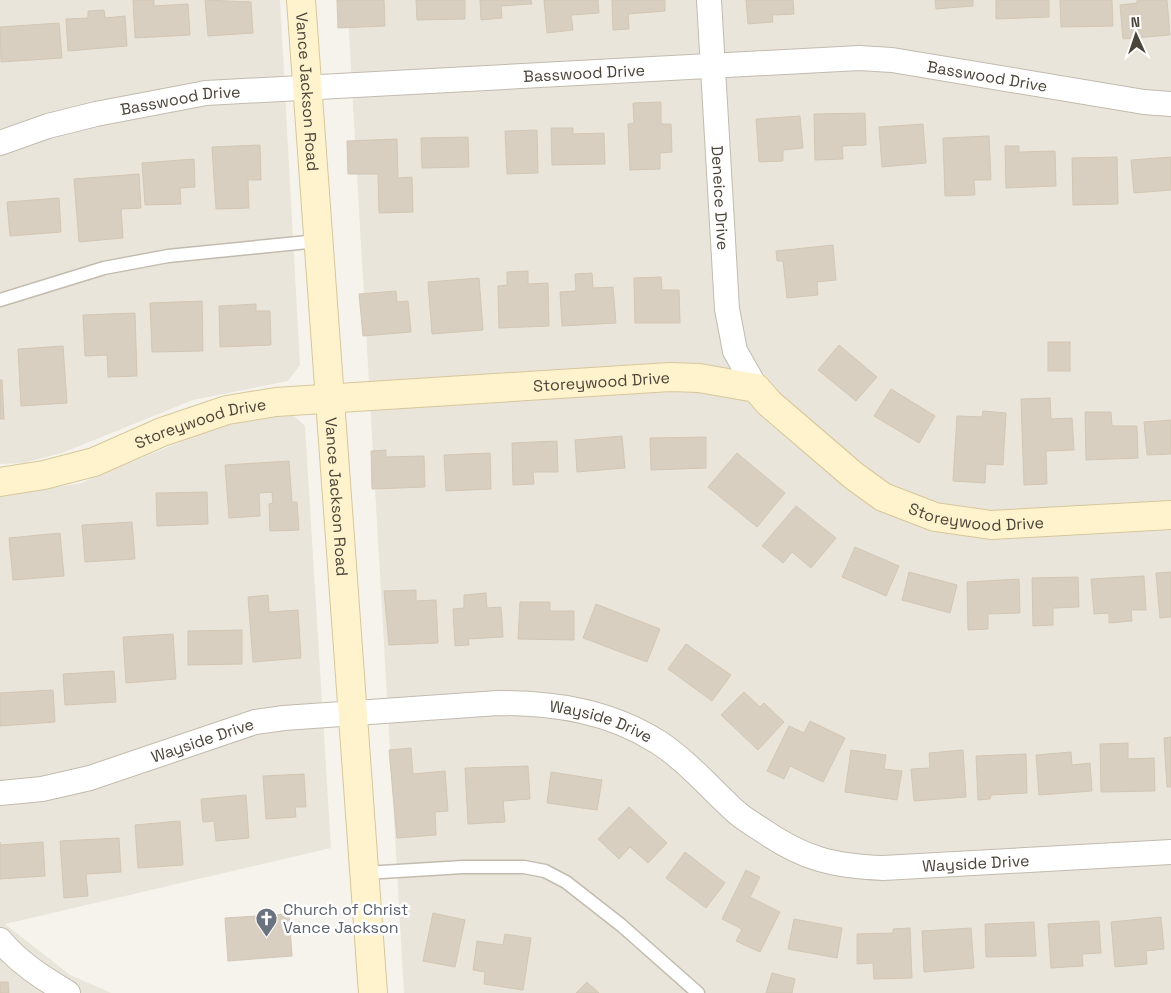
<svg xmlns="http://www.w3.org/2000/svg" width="1171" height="993" font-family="'Space Grotesk',sans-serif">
<rect width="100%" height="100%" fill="#f6f3ec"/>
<g fill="#eae5da">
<polygon points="0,0 280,0 300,365 288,381 193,400 62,453 23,463 0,464"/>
<polygon points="347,0 1171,0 1171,993 404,993"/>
<polygon points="293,415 305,426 331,848 5,924 70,975 111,993 0,993 0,497 81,483 202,433 254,417"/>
</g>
<g fill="#d8cfc1" stroke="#d3c7b4">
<polygon points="133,0 154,0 154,6 188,4 190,35 135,38"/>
<polygon points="205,0 251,2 253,33 208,36"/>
<polygon points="337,0 384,0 385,26 338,28"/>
<polygon points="416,0 465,0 465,19 417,20"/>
<polygon points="480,0 531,0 532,4 501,6 502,18 481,20"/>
<polygon points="544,0 598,0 599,13 571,15 573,30 547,33"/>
<polygon points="612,0 665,0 665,11 628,14 629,29 613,30"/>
<polygon points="746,0 793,0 794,14 772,15 773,22 748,24"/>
<polygon points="935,0 973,0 973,6 936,9"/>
<polygon points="996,0 1049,0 1049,17 996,19"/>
<polygon points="1060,0 1112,0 1113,26 1061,27"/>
<polygon points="1137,0 1167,0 1170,35 1123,39 1120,5 1137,3"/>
<polygon points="104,10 105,18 125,16 127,46 68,51 66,19 88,18 88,11"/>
<polygon points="59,23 62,58 1,62 0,27"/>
<polygon points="661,102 661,124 671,124 672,152 660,153 660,169 630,170 628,124 634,123 633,103"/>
<polygon points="865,113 866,145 842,146 843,159 815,160 814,114"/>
<polygon points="800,116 803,148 783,150 783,161 759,162 756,119"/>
<polygon points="923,124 926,163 882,167 879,127"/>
<polygon points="551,128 573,128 573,134 604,133 605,164 552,165"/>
<polygon points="537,130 538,173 507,174 505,131"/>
<polygon points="989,136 991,180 974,180 975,195 945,196 943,138"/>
<polygon points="468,137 469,167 422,168 421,138"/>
<polygon points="397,139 398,178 412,177 413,212 379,213 378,174 348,174 347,141"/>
<polygon points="260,145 261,180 248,180 249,208 216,209 212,147"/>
<polygon points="1005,146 1019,146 1019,152 1055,151 1056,186 1006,188"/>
<polygon points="1117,157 1118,204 1073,205 1072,158"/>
<polygon points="1171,157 1171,190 1134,193 1131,160"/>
<polygon points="194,159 195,187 180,188 181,204 145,205 142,163"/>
<polygon points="139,174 141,208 121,209 123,238 79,242 74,179"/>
<polygon points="59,198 61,232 10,236 7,202"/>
<polygon points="833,245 836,280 817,282 818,295 787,298 783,261 777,261 776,251"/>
<polygon points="528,271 528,284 548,283 549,326 499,328 498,286 507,285 507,272"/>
<polygon points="592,273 593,288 613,287 616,323 562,326 560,292 576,291 575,274"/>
<polygon points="661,277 662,290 679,290 680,323 635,323 634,278"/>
<polygon points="479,278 483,330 432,334 428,282"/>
<polygon points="396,291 397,302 408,301 411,332 363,336 359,294"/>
<polygon points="202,301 203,351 152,352 150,303"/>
<polygon points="256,304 256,311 270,311 271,345 220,347 219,306"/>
<polygon points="135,313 137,376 108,377 107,355 85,356 83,315"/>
<rect x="1048" y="342" width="22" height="29"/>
<polygon points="839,345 877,377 856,401 818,370"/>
<polygon points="63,346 67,403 21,406 18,349"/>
<polygon points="0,380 2,380 4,419 0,419"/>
<polygon points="891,389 935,416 919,443 874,416"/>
<polygon points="1050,398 1051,419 1072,418 1074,450 1046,451 1047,484 1024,485 1021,399"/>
<polygon points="983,411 1006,413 1003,465 986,464 985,483 953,481 957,416 982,417"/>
<polygon points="1085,412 1111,412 1112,426 1137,426 1138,458 1086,460"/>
<polygon points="1171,420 1171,454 1147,455 1144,422"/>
<polygon points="622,436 625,468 577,472 575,440"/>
<polygon points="706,437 706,468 651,470 650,438"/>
<polygon points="557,441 558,472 533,472 534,484 513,485 512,443"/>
<polygon points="386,450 386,457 424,456 425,487 372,489 371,451"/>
<polygon points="490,453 491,489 446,491 444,455"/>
<polygon points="737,453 785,493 757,527 708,487"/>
<polygon points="289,461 292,502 297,502 299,530 270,531 269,504 273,503 272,492 259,493 260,516 229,518 225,465"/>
<polygon points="207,492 208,524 157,526 156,493"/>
<polygon points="796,506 836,538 811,568 792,552 783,563 762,546"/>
<polygon points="132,522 135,559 85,562 82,525"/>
<polygon points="60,533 64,576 13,580 9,538"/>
<polygon points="855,547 899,566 886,596 842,577"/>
<polygon points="909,572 957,585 950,613 902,600"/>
<polygon points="1171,572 1171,617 1160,618 1156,573"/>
<polygon points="1144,576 1146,610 1131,610 1132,621 1109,623 1109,613 1094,614 1091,579"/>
<polygon points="1078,577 1079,607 1053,608 1053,625 1033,626 1032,578"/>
<polygon points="1019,579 1020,613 988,614 988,629 968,630 967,582"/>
<polygon points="416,590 416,601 436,600 438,643 389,645 384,591"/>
<polygon points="486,593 487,608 501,607 503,637 468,639 469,645 455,646 453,609 464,608 464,595"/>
<polygon points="268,595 269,612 298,610 301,658 253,662 248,597"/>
<polygon points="520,602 550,602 550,611 574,611 574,640 518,639"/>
<polygon points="596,604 660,629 647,662 583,638"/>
<polygon points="242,630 242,664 188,665 188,631"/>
<polygon points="173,634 176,679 126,683 123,637"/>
<polygon points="686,644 731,675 712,701 668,669"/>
<polygon points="114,671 116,702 65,705 63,674"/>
<polygon points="53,690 55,722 0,726 0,693"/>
<polygon points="744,692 760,707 764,703 784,722 758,750 721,715"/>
<polygon points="810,721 845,738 823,782 790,766 784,779 767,771 789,726 804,733"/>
<polygon points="1171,737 1171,787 1167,787 1164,738"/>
<polygon points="1128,743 1128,759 1154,758 1155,791 1101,792 1100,744"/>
<polygon points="411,748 413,774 445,771 448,811 435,812 436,835 397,838 389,750"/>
<polygon points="851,750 886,755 884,769 902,771 897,800 845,792"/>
<polygon points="963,750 966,797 914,801 911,769 930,768 929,753"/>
<polygon points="1071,752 1072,765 1090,763 1092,791 1039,795 1036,755"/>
<polygon points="1026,754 1027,793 991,795 990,799 978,800 976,756"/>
<polygon points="528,766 530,799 503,801 505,822 468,824 465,768"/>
<polygon points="551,772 602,780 597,810 547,803"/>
<polygon points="304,774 306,807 295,807 296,817 266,819 263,776"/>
<polygon points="246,795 249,838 216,841 214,821 203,822 201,799"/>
<polygon points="629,807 667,843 648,863 630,847 619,859 598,839"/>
<polygon points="180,821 183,865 138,868 135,825"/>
<polygon points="119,838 121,872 86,874 88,896 64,898 60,841"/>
<polygon points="0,842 0,845 43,842 45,876 0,879"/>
<polygon points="685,852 725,883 706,908 666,878"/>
<polygon points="746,870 760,877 750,897 780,912 760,952 736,941 742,929 722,919"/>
<polygon points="433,913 465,920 455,967 423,961"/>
<polygon points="289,914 292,956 228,961 225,918"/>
<polygon points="1161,917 1164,949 1146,951 1147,964 1115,967 1111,922"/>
<polygon points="794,919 842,928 837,958 788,949"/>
<polygon points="1099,921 1101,953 1082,954 1083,966 1051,968 1048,924"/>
<polygon points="1034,922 1036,956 986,957 985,924"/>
<polygon points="910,928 912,978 874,979 873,963 857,964 857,934 893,933 893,929"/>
<polygon points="971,928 974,968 924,972 922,931"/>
<polygon points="505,934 531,938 523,990 484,984 485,972 473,970 477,941 503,945"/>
<polygon points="772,973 795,979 792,993 766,993"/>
<polygon points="0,982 8,982 9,993 0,993"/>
<polygon points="587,982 599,993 576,993"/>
</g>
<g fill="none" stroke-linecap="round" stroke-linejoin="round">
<defs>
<g id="lane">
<polyline points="0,300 104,268 168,256 318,241"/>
<polyline points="365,873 463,867 524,867 545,871 566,882 621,925 698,993"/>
</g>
<g id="street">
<path id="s1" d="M709,0L727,309L735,351L756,388"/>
<path id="s2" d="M0,143L48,126L96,114L206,93L859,58L892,60L1144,102L1171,104"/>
<path id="s3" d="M0,793L42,789L90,778L255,722L284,718L498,703C555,703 609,711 658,742C686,760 710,788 734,810C742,818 753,824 762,830C804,859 833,866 883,868L1171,852"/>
<path d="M0,940C19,963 43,978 68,993"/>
</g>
<g id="secondary">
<path id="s4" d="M301,0L373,993"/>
<path id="s5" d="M0,482L44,475L94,462L162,432L227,410L276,402L670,377L699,378L756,388L769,403L854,476L883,497L935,517L991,525L1171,515"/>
</g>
</defs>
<use href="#lane" stroke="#c2bbae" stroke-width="15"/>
<use href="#street" stroke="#c2bbae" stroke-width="26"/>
<use href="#secondary" stroke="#d6c79b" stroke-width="30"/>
<use href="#lane" stroke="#fff" stroke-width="12"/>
<use href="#street" stroke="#fff" stroke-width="24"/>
<use href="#secondary" stroke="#fff3cd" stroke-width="28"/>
</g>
<defs>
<symbol id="church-pin" viewBox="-11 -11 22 30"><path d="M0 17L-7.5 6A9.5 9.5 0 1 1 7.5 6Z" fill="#6b7280" stroke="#fff"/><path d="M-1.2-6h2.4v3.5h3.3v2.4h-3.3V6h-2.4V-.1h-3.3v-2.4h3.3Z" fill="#fff"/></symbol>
</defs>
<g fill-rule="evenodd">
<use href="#church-pin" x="254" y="906" width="25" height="34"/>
</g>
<g text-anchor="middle" stroke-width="5" stroke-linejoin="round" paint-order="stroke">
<g font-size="16" fill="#4b4439" stroke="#fff">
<text dy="6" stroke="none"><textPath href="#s2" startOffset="591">Basswood Drive</textPath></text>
<text dy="6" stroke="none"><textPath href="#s2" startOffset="996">Basswood Drive</textPath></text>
<text dy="6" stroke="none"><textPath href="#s4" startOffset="92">Vance Jackson Road</textPath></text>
<text dy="6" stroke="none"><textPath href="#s2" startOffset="186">Basswood Drive</textPath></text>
<text dy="6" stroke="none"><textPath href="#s1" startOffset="198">Deneice Drive</textPath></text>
<text dy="6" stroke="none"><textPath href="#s5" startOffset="615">Storeywood Drive</textPath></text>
<text dy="6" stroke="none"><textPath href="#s5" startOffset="210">Storeywood Drive</textPath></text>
<text dy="6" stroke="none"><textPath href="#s4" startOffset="498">Vance Jackson Road</textPath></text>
<text dy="6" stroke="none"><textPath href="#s5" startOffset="1035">Storeywood Drive</textPath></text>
<text dy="6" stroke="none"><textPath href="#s3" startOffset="615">Wayside Drive</textPath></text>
<text dy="6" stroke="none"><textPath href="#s3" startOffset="210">Wayside Drive</textPath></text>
<text dy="6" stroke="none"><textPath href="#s3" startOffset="1035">Wayside Drive</textPath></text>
</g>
<g font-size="16" fill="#5b616d" stroke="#fff" text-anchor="start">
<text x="283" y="915">Church of Christ<tspan x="283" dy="18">Vance Jackson</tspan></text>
</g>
</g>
<g transform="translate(1136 35) rotate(357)" stroke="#ffffff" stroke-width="4" paint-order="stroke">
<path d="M0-4L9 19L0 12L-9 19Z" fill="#4b4439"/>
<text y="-8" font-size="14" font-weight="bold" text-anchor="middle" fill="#4b4439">N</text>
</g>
</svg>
